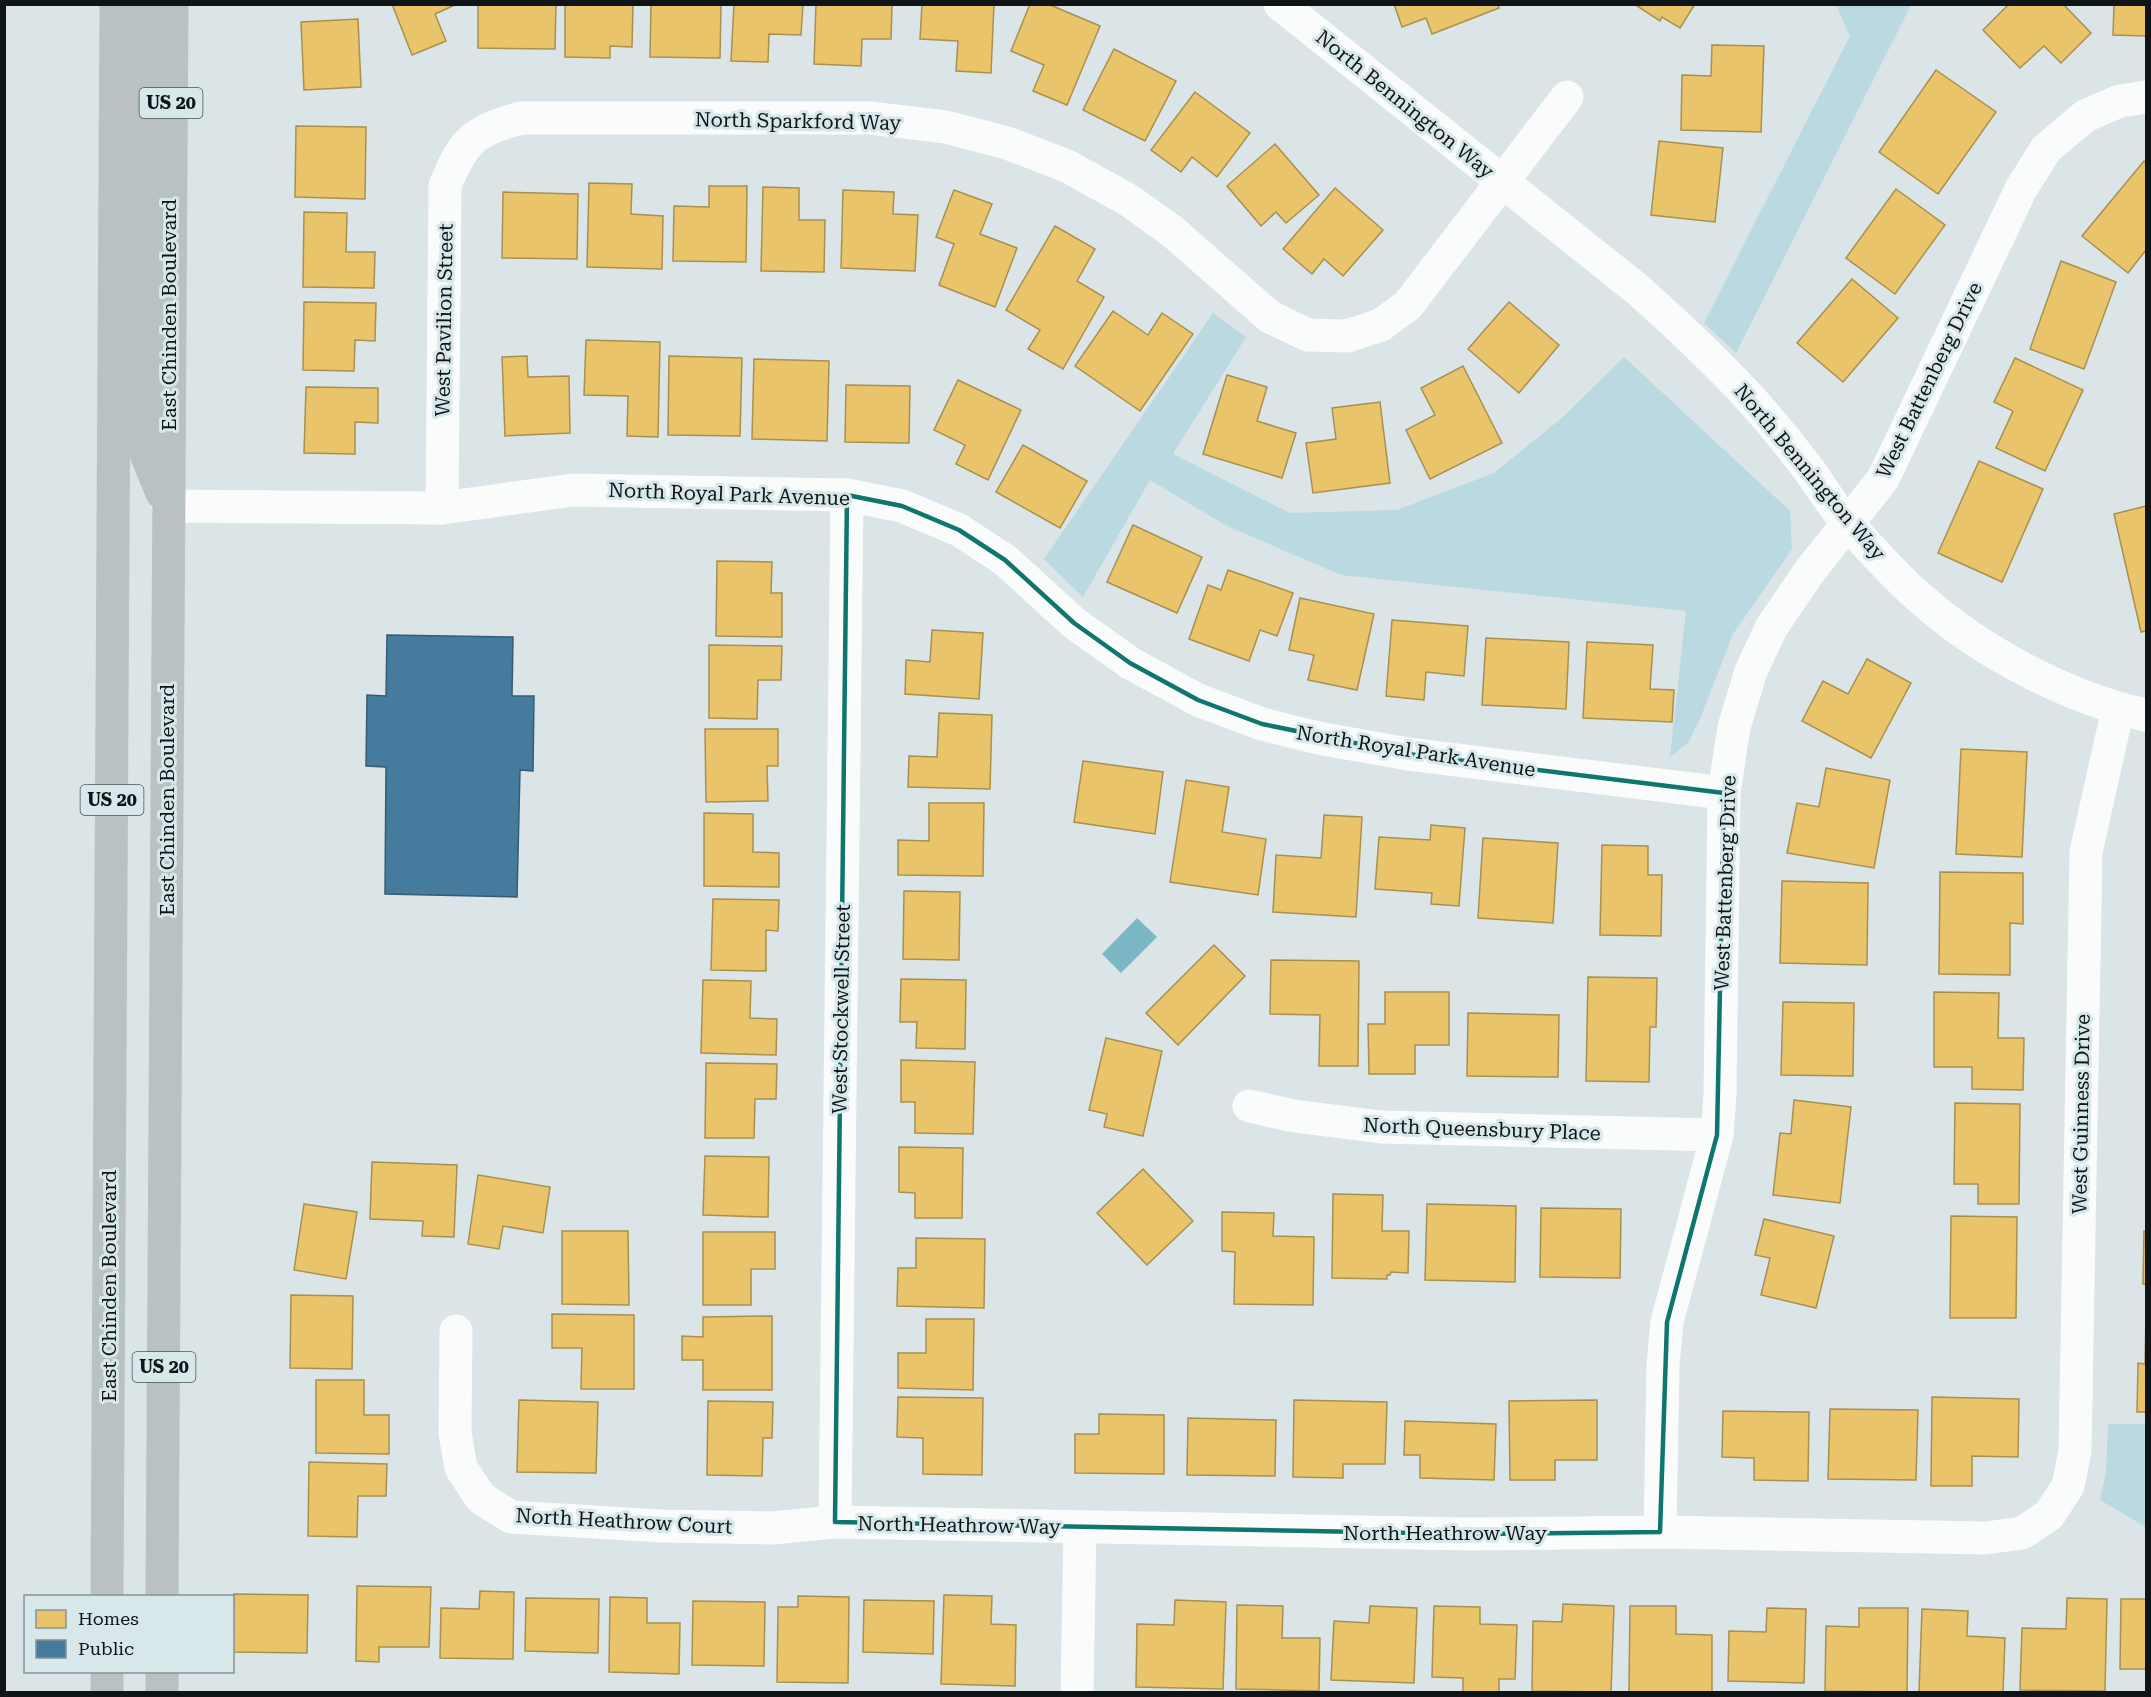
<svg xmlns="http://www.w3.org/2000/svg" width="2151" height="1697" font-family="'Roboto Serif',serif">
<rect width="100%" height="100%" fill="#dbe4e6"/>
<g fill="#bad9e0">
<polygon points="1836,5 1911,5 1736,353 1704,323 1850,36"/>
<polygon points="1213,313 1246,337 1173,454 1290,513 1397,510 1494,473 1563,417 1624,357 1790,511 1792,549 1733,634 1700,719 1688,743 1670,757 1686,611 1341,575 1227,526 1150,480 1083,597 1044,559"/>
<polygon points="2108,1424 2146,1424 2146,1527 2100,1500 2106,1473"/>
</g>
<polygon fill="#7bb8c5" points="1137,918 1157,937 1121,973 1102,954"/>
<g fill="#e9c46a" stroke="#a89051" stroke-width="1.5">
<polygon points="392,4 457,4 435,14 446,41 412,55"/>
<polygon points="478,4 556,4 555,49 478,48"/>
<polygon points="565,4 633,4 632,47 610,46 610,58 565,57"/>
<polygon points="651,4 721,4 720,58 650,57"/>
<polygon points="734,4 803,4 801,35 769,34 768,62 731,61"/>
<polygon points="816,4 892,4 891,39 862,39 861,66 814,64"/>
<polygon points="922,4 994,4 991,73 956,71 958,41 920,39"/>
<polygon points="1030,4 1048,4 1100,26 1067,105 1033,91 1044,65 1011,51"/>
<polygon points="1394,4 1498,4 1499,8 1432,34 1426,18 1402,27"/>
<polygon points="1634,4 1695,4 1680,28 1662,17 1660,21"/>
<polygon points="2009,4 2063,4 2091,33 2061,63 2044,46 2020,68 1983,30"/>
<polygon points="2114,4 2146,4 2146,36 2113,35"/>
<polygon points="358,19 361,87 304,90 301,22"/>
<polygon points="1712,45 1764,46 1761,132 1681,130 1682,75 1711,76"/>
<polygon points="1114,49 1176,81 1145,141 1083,110"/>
<polygon points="1936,70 1996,112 1938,194 1879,152"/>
<polygon points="1195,92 1250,133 1217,177 1192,157 1181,172 1151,150"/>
<polygon points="296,126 366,127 365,199 295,197"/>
<polygon points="1659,141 1723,148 1715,222 1651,215"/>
<polygon points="1275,144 1319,195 1286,223 1276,212 1261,226 1227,186"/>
<polygon points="2144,161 2146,163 2146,250 2128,273 2082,236"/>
<polygon points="589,183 632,184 631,214 663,216 662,269 587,267"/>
<polygon points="709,186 747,186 746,262 673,261 674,206 709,207"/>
<polygon points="763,187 799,188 799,220 825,220 824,272 761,271"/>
<polygon points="1335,188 1383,230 1343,276 1324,259 1312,274 1283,249"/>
<polygon points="1896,189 1945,225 1895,294 1846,258"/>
<polygon points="843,190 894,192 893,214 918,215 915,271 841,268"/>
<polygon points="954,190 992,204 980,234 1017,248 995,307 939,285 954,244 936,237"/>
<polygon points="503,192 578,194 577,259 502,258"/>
<polygon points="304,212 347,213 346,252 375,252 374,288 303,287"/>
<polygon points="1055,226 1095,249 1077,281 1104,297 1063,369 1028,349 1040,330 1006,310"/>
<polygon points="2061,261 2116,282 2084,369 2030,349"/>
<polygon points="1852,279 1898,318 1843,382 1797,343"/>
<polygon points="304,302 376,303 375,341 355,340 354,371 303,370"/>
<polygon points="1509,302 1559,345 1519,393 1468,349"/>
<polygon points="1113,311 1148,335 1162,313 1193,334 1140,411 1075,366"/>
<polygon points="586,340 660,342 658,437 627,436 628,396 584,395"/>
<polygon points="527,356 528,377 569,376 570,433 505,436 502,357"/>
<polygon points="669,356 742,358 740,436 668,435"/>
<polygon points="2015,358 2083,390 2045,471 1996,448 2013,411 1994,402"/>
<polygon points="754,359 829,361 827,441 752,439"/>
<polygon points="1463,366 1502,443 1430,479 1406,430 1435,415 1421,388"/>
<polygon points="1227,375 1267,387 1257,421 1296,433 1282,478 1203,454"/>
<polygon points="958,380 1021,410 988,480 956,464 965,445 934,430"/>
<polygon points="846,385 910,386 909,443 845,442"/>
<polygon points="306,387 378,388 378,423 355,422 355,454 304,453"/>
<polygon points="1380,402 1390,483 1313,493 1306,443 1336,439 1332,408"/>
<polygon points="1023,445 1087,481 1060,528 996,492"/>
<polygon points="1979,461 2043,489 2002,582 1938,553"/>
<polygon points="2146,506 2146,631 2141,632 2114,514"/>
<polygon points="1133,525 1202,557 1177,613 1107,582"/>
<polygon points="717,561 772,562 771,593 782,593 782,637 716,636"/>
<polygon points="1228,570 1293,593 1277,636 1260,630 1249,661 1189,639 1208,585 1221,590"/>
<polygon points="1300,598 1374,614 1357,690 1308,680 1314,655 1289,650"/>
<polygon points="1392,620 1468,626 1464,676 1426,672 1424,700 1386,696"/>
<polygon points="932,630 983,633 979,699 905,694 906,660 930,662"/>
<polygon points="1486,638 1569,642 1566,709 1482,705"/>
<polygon points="1587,642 1653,645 1650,689 1674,690 1672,722 1583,718"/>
<polygon points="709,645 782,646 781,680 758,680 757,719 709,718"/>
<polygon points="1867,659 1911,683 1871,758 1802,721 1823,681 1848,694"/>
<polygon points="939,713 992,715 990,789 908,787 909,756 937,757"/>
<polygon points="705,729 778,729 778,766 767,766 768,801 706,802"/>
<polygon points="1961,749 2027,752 2022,857 1956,854"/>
<polygon points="1083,761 1163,772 1155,834 1074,822"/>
<polygon points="1826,768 1890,780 1874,868 1787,853 1797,803 1819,807"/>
<polygon points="1186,780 1229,787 1222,832 1266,839 1258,895 1170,882"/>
<polygon points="929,803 984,803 983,876 898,875 898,840 929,841"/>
<polygon points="704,813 753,814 753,852 779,853 779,887 704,886"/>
<polygon points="1324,815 1362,817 1356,917 1273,912 1276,855 1321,858"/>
<polygon points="1431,825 1465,828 1459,906 1431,904 1432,893 1375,889 1379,837 1430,840"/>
<polygon points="1483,838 1558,843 1553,923 1478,918"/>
<polygon points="1602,845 1648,846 1648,875 1662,875 1661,936 1600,935"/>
<polygon points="1940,872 2023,873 2023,924 2010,923 2010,975 1939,974"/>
<polygon points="1782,881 1868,883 1867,965 1780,963"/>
<polygon points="904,891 960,892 959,960 903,959"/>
<polygon points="713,899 779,900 778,931 766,930 766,971 711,970"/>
<polygon points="1214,945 1245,976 1178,1045 1146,1013"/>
<polygon points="1271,960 1359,961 1358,1066 1319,1066 1320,1015 1270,1014"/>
<polygon points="1588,977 1657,978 1656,1027 1650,1027 1649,1082 1586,1081"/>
<polygon points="901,979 966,980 965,1049 916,1048 917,1022 900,1022"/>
<polygon points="703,980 751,981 750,1018 777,1019 776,1055 701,1053"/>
<polygon points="1385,992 1449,992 1449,1045 1415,1045 1415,1074 1369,1074 1368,1024 1385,1024"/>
<polygon points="1934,992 1999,993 1998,1038 2024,1038 2023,1090 1972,1089 1972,1067 1934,1067"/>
<polygon points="1783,1002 1854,1003 1853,1076 1781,1075"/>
<polygon points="1468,1013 1559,1015 1558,1077 1467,1076"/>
<polygon points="1106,1038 1162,1051 1143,1136 1104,1127 1107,1114 1089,1110"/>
<polygon points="901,1060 975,1062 973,1134 915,1133 915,1102 901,1102"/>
<polygon points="706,1063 777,1064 776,1099 755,1099 754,1138 705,1138"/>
<polygon points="1794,1100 1851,1107 1840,1203 1773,1195 1780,1133 1791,1134"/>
<polygon points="1955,1103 2020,1104 2019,1204 1978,1204 1978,1184 1954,1184"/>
<polygon points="899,1147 963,1148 962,1218 915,1218 915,1193 899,1192"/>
<polygon points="705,1156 769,1157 768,1217 703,1215"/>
<polygon points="372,1162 457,1165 454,1237 422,1236 423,1221 370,1219"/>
<polygon points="1143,1169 1193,1221 1147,1265 1097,1213"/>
<polygon points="478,1175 550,1187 543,1233 503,1226 499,1249 468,1244"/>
<polygon points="1333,1194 1383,1195 1382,1231 1409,1231 1408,1273 1391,1272 1390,1275 1387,1275 1387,1279 1332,1278"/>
<polygon points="304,1204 357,1212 346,1279 294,1270"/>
<polygon points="1427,1204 1516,1206 1515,1282 1425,1280"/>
<polygon points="1541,1208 1621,1209 1620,1278 1540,1277"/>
<polygon points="1222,1212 1274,1213 1273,1236 1314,1237 1313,1305 1234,1304 1235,1252 1222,1251"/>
<polygon points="1951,1216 2017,1217 2016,1318 1950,1318"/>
<polygon points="1764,1219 1834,1236 1816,1308 1761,1295 1770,1258 1755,1255"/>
<polygon points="562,1231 628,1231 629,1305 562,1304"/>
<polygon points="2144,1231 2146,1231 2146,1284 2143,1284"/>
<polygon points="703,1232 775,1232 775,1269 751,1269 751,1305 703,1305"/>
<polygon points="916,1238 985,1239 984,1308 897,1306 898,1268 916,1268"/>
<polygon points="291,1295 353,1296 352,1369 290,1368"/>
<polygon points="552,1314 634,1315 634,1389 581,1389 582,1348 552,1348"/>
<polygon points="2146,1314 2146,1412 2137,1412 2138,1363 2145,1364"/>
<polygon points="772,1316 772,1390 703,1390 703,1360 682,1360 682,1336 703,1337 703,1317"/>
<polygon points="926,1319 974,1319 973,1390 898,1388 898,1353 926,1353"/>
<polygon points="316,1380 364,1380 364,1415 389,1415 389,1454 316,1453"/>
<polygon points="898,1397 983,1398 982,1475 923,1474 923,1438 897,1437"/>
<polygon points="1932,1397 2019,1399 2018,1457 1972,1456 1972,1486 1931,1486"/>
<polygon points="519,1400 598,1402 596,1473 517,1472"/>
<polygon points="1294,1400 1387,1402 1385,1464 1343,1464 1343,1478 1293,1477"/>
<polygon points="1597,1400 1597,1460 1555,1460 1555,1480 1510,1480 1509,1401"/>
<polygon points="708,1401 773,1402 772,1438 763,1438 762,1476 707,1475"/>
<polygon points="1830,1409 1918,1410 1916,1480 1828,1479"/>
<polygon points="1723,1411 1809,1412 1808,1481 1754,1480 1754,1458 1722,1457"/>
<polygon points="1099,1414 1164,1415 1164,1474 1075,1473 1075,1434 1099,1434"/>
<polygon points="1188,1418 1276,1420 1275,1476 1187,1475"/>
<polygon points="1405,1421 1496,1424 1494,1480 1420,1478 1420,1455 1404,1455"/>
<polygon points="309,1462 387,1464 386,1496 358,1496 357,1537 308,1536"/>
<polygon points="357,1586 431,1587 429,1647 379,1647 379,1662 356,1661"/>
<polygon points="480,1591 514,1592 513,1659 440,1658 441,1608 479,1609"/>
<polygon points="234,1594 308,1595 307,1653 233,1652"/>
<polygon points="944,1595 992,1596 991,1624 1016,1625 1015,1686 941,1684"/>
<polygon points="798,1596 849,1597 848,1683 777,1682 778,1607 798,1607"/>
<polygon points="610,1597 647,1598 647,1623 680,1623 679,1674 609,1672"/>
<polygon points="526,1598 599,1599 598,1653 525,1651"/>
<polygon points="2067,1598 2107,1599 2105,1691 2020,1690 2022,1628 2066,1629"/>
<polygon points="2121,1599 2146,1599 2146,1669 2120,1669"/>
<polygon points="864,1600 934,1601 933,1654 863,1652"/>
<polygon points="1175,1600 1226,1602 1223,1689 1136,1687 1137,1624 1174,1625"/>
<polygon points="693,1601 765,1602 764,1666 692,1665"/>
<polygon points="1563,1604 1614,1606 1611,1692 1532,1691 1533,1621 1562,1622"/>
<polygon points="1237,1605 1283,1606 1282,1638 1320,1638 1319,1691 1236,1689"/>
<polygon points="1370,1606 1417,1608 1414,1683 1331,1680 1334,1621 1369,1623"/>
<polygon points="1434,1606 1480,1607 1480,1624 1517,1625 1515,1679 1499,1679 1499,1692 1463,1692 1463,1678 1432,1677"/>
<polygon points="1630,1606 1676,1606 1676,1634 1712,1635 1712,1692 1629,1692"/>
<polygon points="1767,1608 1806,1609 1804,1683 1728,1681 1729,1631 1766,1632"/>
<polygon points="1859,1608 1908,1608 1907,1692 1825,1691 1826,1626 1859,1627"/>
<polygon points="1922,1609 1968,1611 1967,1636 2005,1638 2003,1692 1919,1692"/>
</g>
<polygon fill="#457b9d" stroke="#355c74" stroke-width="1.5" points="387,635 513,637 512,696 534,696 533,771 520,770 517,897 385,894 386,767 366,766 367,695 386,696"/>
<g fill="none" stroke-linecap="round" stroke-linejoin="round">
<g stroke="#fafbfb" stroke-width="33">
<path d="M1280,4L1637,289C1675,323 1713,358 1748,396C1769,419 1790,445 1809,470C1822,488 1834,508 1849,525C1871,549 1894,575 1919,597C1979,651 2067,698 2146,715"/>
<polyline points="168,506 442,508 573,490 847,495 902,506 959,530 1005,560 1074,623 1130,663 1198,700 1262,724 1318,738 1408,754 1724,793"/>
<path d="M442,508L445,186C463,141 473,131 521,118H870L946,127L1007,143L1067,166L1130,201L1173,232L1270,317L1308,335L1347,336L1381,325L1408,305L1567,97"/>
<polyline points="1249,1106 1294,1116 1381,1127 1717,1135"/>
<polyline points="456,1331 455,1433 461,1468 481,1498 511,1517 661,1526 772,1528 835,1522 1468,1534 1660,1532 1986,1538 2022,1533 2049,1515 2068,1486 2075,1451 2086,852 2118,709"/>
<polyline points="835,1522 847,495"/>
<polyline points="1660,1532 1663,1364 1667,1322 1717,1135 1720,1095 1724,793 1734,727 1751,671 1771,628 1809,572 1883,479 2021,189 2046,149 2085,116 2120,101 2146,97"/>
<polyline points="1077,1692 1080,1527"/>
</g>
<g stroke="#bac1c3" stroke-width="33">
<polyline points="140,4 138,435 162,493"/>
<polyline points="107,1596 116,4"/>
<polyline points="162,1596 172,4"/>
<polyline points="107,1692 107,1672"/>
<polyline points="162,1692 162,1672"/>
</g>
</g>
<path fill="none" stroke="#0f766e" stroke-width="4.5" stroke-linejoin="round" d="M847,495L902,506L959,530L1005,560L1074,623L1130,663L1198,700L1262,724L1408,754L1724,793L1717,1135L1667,1322L1660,1532L1468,1534L835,1522Z"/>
<g text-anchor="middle" stroke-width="6" stroke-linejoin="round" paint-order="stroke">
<g fill="#d7e7ea" stroke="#4b5456" stroke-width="1.5">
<rect x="139.5" y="88" width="63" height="30" rx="4.5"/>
<rect x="80.5" y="785" width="63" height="30" rx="4.5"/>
<rect x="132.5" y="1352" width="63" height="30" rx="4.5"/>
</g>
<g font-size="18" font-weight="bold" fill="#0f1516">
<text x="171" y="109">US 20</text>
<text x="112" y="806">US 20</text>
<text x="164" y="1373">US 20</text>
</g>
<g font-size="20" fill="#0f1516" stroke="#d7e7ea">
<text transform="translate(1405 104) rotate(39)" y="7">North Bennington Way</text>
<text transform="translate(798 121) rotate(1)" y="7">North Sparkford Way</text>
<text transform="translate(169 315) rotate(-90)" y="7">East Chinden Boulevard</text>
<text transform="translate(444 320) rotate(-89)" y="7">West Pavilion Street</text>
<text transform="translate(1929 380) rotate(-64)" y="7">West Battenberg Drive</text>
<text transform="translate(1810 472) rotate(50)" y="7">North Bennington Way</text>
<text transform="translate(729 494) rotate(2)" y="7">North Royal Park Avenue</text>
<text transform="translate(1416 751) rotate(9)" y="7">North Royal Park Avenue</text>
<text transform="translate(167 800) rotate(-90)" y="7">East Chinden Boulevard</text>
<text transform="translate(1725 883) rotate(-88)" y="7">West Battenberg Drive</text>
<text transform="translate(841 1009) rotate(-89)" y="7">West Stockwell Street</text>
<text transform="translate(2081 1114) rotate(-89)" y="7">West Guinness Drive</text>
<text transform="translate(1482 1129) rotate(2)" y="7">North Queensbury Place</text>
<text transform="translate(109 1286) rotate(-90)" y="7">East Chinden Boulevard</text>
<text transform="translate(624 1521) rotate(3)" y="7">North Heathrow Court</text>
<text transform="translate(959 1525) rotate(1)" y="7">North Heathrow Way</text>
<text x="1445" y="1540">North Heathrow Way</text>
</g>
</g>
<rect width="2151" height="1697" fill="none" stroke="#0f1516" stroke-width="12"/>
<rect x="24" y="1595" width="210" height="78" fill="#d7e7ea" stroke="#879395" stroke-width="1.5"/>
<rect x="36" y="1610" width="30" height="18" fill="#e9c46a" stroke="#879395" stroke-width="1.5"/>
<text x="78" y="1625" font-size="18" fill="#0f1516">Homes</text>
<rect x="36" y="1640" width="30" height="18" fill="#457b9d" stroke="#879395" stroke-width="1.5"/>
<text x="78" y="1655" font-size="18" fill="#0f1516">Public</text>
</svg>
